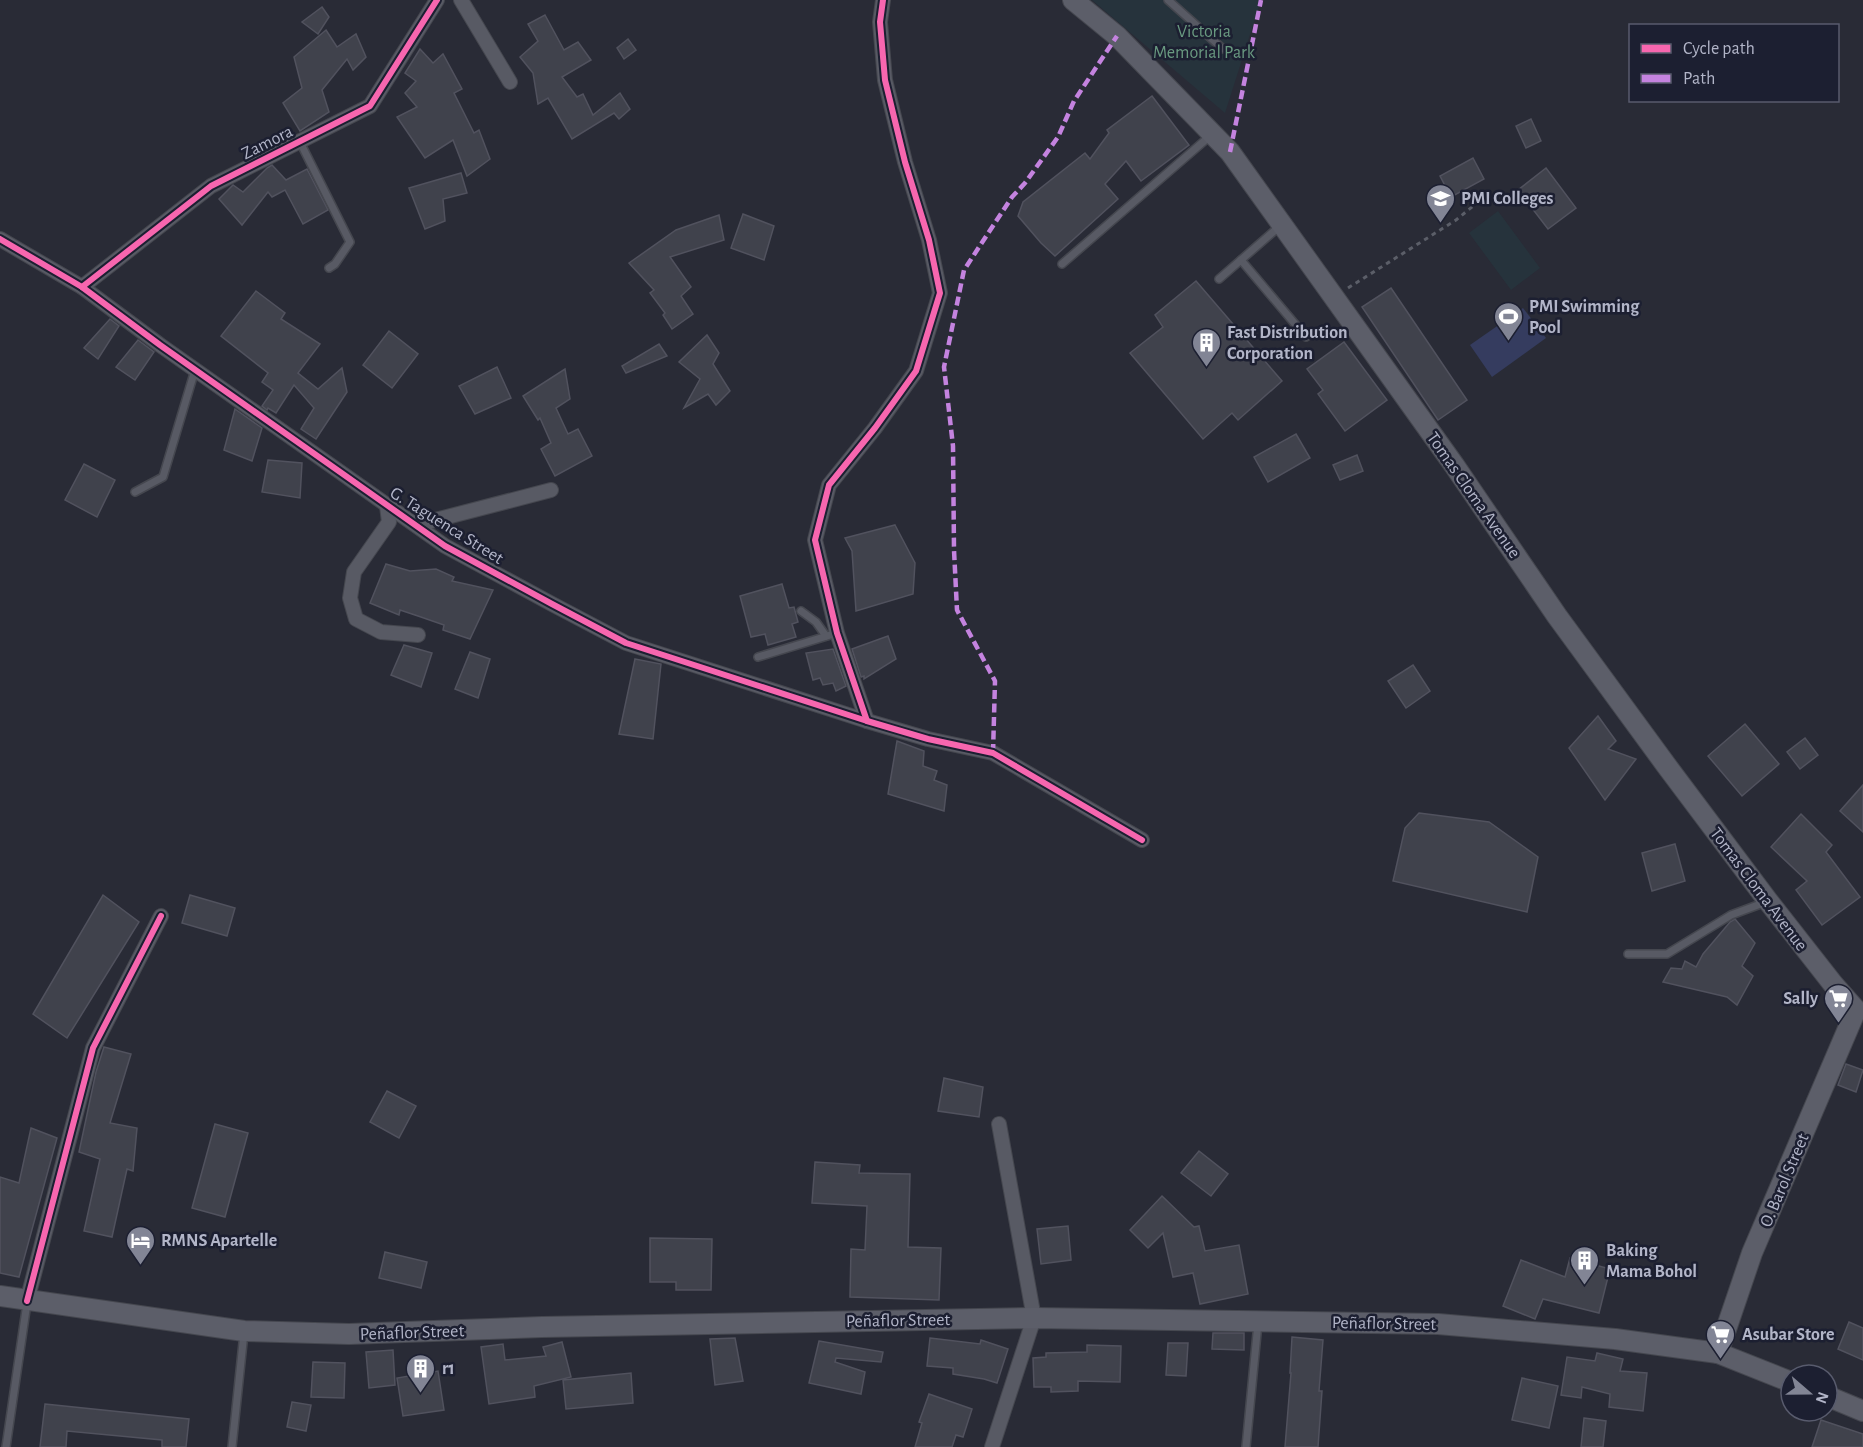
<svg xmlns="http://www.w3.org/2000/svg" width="1863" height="1447" font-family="'Alegreya Sans',sans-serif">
<rect width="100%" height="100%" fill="#292b36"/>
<g fill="#26333c">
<polygon points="1092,0 1261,0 1225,113"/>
<polygon points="1498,211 1540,268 1511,290 1469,233"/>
</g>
<polygon fill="#353c5f" points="1523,308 1546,338 1492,377 1470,345"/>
<g fill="#40424c" stroke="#51525e" stroke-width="1.5">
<polygon points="322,7 329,17 318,34 302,22"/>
<polygon points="545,15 564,50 578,42 591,60 562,77 577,97 583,94 593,115 620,93 630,109 619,119 614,113 572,139 548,98 538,104 533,73 520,57 538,41 528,24"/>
<polygon points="326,30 337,47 356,34 366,57 353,70 347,59 322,90 329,112 300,131 283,103 302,88 294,57"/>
<polygon points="628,39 636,50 624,59 617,48"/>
<polygon points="420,49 433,63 443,54 462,89 454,93 474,133 479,130 490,159 467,176 453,140 425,158 397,117 417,107 405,93 416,81 405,73"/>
<polygon points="1152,96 1189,145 1141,181 1126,161 1105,184 1118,199 1055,256 1041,243 1018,216 1023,202 1085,153 1090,159 1109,133 1107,130"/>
<polygon points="1531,119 1541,141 1526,148 1516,126"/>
<polygon points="1473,158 1484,179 1451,197 1440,176"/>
<polygon points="272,165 286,180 307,169 328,210 303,224 285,190 272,197 268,192 242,225 219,199 233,185 243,192 267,168"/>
<polygon points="1546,168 1576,208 1548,229 1518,190"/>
<polygon points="461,173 467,193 443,199 445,221 425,229 409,188"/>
<polygon points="743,214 774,226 764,260 731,248"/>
<polygon points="719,215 724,240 670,257 691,287 681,296 693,314 672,329 663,315 665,313 650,293 654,290 629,263 676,230"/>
<polygon points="1196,281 1282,381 1238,420 1232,413 1203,439 1130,353 1163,327 1155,315"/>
<polygon points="1391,288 1467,400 1438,420 1362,307"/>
<polygon points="256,291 285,313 281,319 320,344 298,373 318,389 342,368 347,392 316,439 301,429 314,408 294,385 276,413 268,408 267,410 262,406 273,390 262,382 268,373 221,336"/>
<polygon points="110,319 119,326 98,359 84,348"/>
<polygon points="389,331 418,354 392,388 363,365"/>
<polygon points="707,335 719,353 713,364 730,391 716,405 708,394 684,408 700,379 679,362"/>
<polygon points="138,340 154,352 135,380 116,367"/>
<polygon points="1344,342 1387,400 1345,431 1318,394 1323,390 1307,369"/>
<polygon points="659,344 667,356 626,373 622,366"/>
<polygon points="497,367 511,398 475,414 459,386"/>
<polygon points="565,369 570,399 556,408 568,434 578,429 592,456 555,476 541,449 551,443 540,418 538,420 523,396"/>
<polygon points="235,409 262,428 252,461 224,450"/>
<polygon points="1296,434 1310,458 1268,482 1254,457"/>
<polygon points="1357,455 1363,471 1340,480 1333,465"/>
<polygon points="268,460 302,463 300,498 262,492"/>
<polygon points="84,464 115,480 97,517 65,500"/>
<polygon points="895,525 915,563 913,594 856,611 852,551 845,538"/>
<polygon points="386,564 410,571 436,569 454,577 452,581 493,590 470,639 443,630 444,625 418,616 400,610 399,615 370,603"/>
<polygon points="782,584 789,608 794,607 798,622 792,624 796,637 768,645 765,634 751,637 740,596"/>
<polygon points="888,636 896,659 864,679 864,676 861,677 852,649"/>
<polygon points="404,645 432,653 421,687 391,675"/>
<polygon points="833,649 846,686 836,691 833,683 823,685 820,678 813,680 806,653"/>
<polygon points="470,652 490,659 478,698 455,689"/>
<polygon points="635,659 661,664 653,739 619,734"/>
<polygon points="1413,665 1430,691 1406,708 1388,681"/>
<polygon points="1598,716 1616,741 1608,749 1636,759 1605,800 1569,748"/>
<polygon points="1745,724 1779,764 1742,796 1708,756"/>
<polygon points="1805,738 1818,755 1800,769 1787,752"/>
<polygon points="897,741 924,751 923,766 937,771 934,780 947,785 944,811 888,794"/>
<polygon points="1863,785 1863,832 1840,811"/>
<polygon points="1419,813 1489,822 1538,857 1527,912 1393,881 1405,828"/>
<polygon points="1801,814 1832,845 1826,852 1860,897 1822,925 1796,890 1807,881 1771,847"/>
<polygon points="1675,844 1685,881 1652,891 1642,853"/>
<polygon points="103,895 139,922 67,1038 33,1014"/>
<polygon points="190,895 235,908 227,936 182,923"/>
<polygon points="1735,919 1755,943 1742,966 1753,976 1737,1005 1727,997 1663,982 1671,968 1682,969 1685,961 1696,967 1703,954 1730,922"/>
<polygon points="104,1047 131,1054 110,1123 137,1128 133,1171 127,1169 112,1237 84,1231 100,1159 79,1152 96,1072"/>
<polygon points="1846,1064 1863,1070 1856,1092 1838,1085"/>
<polygon points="944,1078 983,1087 979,1117 938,1111"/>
<polygon points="387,1091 416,1106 399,1138 370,1122"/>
<polygon points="215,1124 248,1133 225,1217 192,1208"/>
<polygon points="31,1128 57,1138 19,1277 0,1273 0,1177 19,1183"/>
<polygon points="1199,1151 1228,1174 1211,1196 1181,1173"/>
<polygon points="815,1162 860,1165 859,1173 910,1174 908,1247 941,1248 939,1300 850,1297 851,1249 865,1250 867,1206 812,1203"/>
<polygon points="1162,1196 1194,1227 1199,1226 1205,1251 1239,1245 1248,1294 1200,1304 1193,1273 1173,1277 1163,1233 1148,1248 1130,1230"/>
<polygon points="1068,1226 1071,1260 1041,1264 1037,1229"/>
<polygon points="650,1238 712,1239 711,1290 676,1290 676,1282 650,1282"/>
<polygon points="385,1252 427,1262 421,1288 379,1278"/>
<polygon points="1570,1258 1610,1269 1599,1313 1543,1299 1535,1319 1503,1306 1521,1260 1565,1277"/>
<polygon points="1849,1322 1863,1328 1863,1360 1838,1349"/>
<polygon points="1213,1333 1244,1333 1244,1350 1212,1349"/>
<polygon points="1292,1337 1323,1340 1319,1391 1322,1391 1318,1447 1285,1447 1291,1373 1290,1373"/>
<polygon points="735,1338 743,1381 715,1385 710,1339"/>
<polygon points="930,1338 980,1344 981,1340 1008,1349 997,1383 984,1379 953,1374 953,1368 927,1366"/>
<polygon points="819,1341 883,1352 881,1362 836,1358 835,1362 865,1372 861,1394 809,1383"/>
<polygon points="562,1342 571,1377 534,1386 535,1397 489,1404 481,1347 503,1344 505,1360 546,1356 543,1347"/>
<polygon points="1168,1343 1188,1343 1186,1376 1166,1375"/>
<polygon points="1087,1345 1121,1346 1120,1382 1078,1381 1078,1391 1051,1392 1051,1387 1034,1387 1033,1358 1046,1357 1046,1353 1087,1352"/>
<polygon points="393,1350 395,1385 369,1388 366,1352"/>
<polygon points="1597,1353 1623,1359 1620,1371 1647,1373 1643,1411 1609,1407 1610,1394 1582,1387 1581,1398 1561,1395 1567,1357 1595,1361"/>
<polygon points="313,1362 345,1363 344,1398 311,1397"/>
<polygon points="438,1371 444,1410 403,1416 397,1378"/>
<polygon points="631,1373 633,1403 566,1409 563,1380"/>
<polygon points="1522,1378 1558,1386 1549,1428 1512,1420"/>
<polygon points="929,1394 972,1409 963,1437 956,1435 952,1447 915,1447 922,1423 919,1422"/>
<polygon points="292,1402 311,1405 306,1431 287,1427"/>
<polygon points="45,1404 189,1419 186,1447 162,1447 162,1440 67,1431 66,1447 40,1447"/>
<polygon points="1584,1418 1606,1421 1603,1447 1581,1447"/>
<polygon points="1821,1420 1863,1434 1863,1447 1812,1447"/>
</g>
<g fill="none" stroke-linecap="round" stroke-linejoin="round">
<defs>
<g id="service">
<polyline points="1168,0 1223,49"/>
<polyline points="300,142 350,242 335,264 329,268"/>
<polyline points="1241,260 1306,337"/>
<polyline points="1062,264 1210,136"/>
<polyline points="1219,279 1280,226"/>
<polyline points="135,492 163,477 195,370"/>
<polyline points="801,611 816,622 826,636"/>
<polyline points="758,657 837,633"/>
<polyline points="1628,954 1667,954 1731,915 1766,902"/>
<polyline points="6,1447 27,1303"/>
<polyline points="232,1447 244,1333"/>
<polyline points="1246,1447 1258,1323"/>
</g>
<g id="minor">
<polyline points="461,0 510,82"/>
<polyline points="0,239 82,287 160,345 445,546 552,604 626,643 867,721 928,739 993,753 1142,840"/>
<polyline points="82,287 211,186 370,106 437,0"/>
<polyline points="387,506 389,522 354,572 350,598 356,619 381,632 418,635"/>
<polyline points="416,525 551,490"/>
<polyline points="867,721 837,633 815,540 829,485 875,428 916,371 940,293 929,240 905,162 885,80 880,22 883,0"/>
<polyline points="27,1301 93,1048 161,916"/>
<polyline points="992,1447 1034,1318 999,1124"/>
</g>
<g id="secondary">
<polyline points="1073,0 1117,36 1230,152 1454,465 1557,616 1666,765 1768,901 1833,984 1856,1010 1752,1253 1718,1353"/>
<polyline points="0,1296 244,1331 349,1334 542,1327 1034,1318 1438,1324 1615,1339 1718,1353 1791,1382"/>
<polyline points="1827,1396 1863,1411"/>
</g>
</defs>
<use href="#service" stroke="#45474f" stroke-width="10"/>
<use href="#minor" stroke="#45474f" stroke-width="16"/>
<use href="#secondary" stroke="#45474f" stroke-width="22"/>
<polyline stroke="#5b5e68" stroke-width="3" stroke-dasharray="4.5 4.5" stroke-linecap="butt" points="1348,288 1456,220 1483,198"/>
<use href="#service" stroke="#585a64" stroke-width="7"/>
<use href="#minor" stroke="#585a64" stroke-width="14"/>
<use href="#secondary" stroke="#5c5e69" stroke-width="20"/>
<g stroke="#c483df" stroke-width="4.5" stroke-dasharray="9 4.5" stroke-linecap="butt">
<polyline points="1230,152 1261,0"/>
<polyline points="993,753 995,681 957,610 954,550 953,446 944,367 964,270 1012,197 1025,183 1058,137 1074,101 1117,36"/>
</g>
<defs>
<g id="cycleway">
<polyline points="0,239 82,287 160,345 445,546 552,604 626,643 867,721 928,739 993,753 1142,840"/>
<polyline points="82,287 211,186 370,106 437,0"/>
<polyline points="867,721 837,633 815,540 829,485 875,428 916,371 940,293 929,240 905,162 885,80 880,22 883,0"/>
<polyline points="27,1301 93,1048 161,916"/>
</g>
</defs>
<use href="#cycleway" stroke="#1c1f31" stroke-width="10"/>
<use href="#cycleway" stroke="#f766af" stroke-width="6"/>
</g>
<defs>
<symbol id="university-pin" viewBox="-11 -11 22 30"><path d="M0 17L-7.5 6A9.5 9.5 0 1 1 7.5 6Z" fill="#828595" stroke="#1c1f31"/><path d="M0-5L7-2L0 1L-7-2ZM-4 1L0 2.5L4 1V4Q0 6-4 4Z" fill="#fff"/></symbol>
<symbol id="stadium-pin" viewBox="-11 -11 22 30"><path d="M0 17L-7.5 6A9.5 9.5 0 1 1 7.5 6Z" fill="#828595" stroke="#1c1f31"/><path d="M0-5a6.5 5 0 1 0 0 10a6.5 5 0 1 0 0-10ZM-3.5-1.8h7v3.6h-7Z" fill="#fff"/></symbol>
<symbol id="building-pin" viewBox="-11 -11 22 30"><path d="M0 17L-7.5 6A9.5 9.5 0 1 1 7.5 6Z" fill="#828595" stroke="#1c1f31"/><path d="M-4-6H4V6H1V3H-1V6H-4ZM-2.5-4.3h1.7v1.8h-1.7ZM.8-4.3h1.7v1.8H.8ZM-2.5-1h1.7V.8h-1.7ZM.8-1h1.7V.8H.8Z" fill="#fff"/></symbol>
<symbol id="supermarket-pin" viewBox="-11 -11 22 30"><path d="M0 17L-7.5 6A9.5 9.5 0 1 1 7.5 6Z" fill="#828595" stroke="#1c1f31"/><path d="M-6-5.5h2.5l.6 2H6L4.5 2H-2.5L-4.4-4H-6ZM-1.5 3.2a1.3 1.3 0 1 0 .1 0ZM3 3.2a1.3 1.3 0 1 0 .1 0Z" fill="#fff"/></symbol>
<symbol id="hotel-pin" viewBox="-11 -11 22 30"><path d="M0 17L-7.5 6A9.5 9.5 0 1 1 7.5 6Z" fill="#828595" stroke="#1c1f31"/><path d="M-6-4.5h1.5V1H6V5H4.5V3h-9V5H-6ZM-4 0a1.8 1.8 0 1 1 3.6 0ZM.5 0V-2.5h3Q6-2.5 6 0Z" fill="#fff"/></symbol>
</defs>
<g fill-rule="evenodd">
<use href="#university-pin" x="1424" y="182" width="33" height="45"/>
<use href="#stadium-pin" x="1492" y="300" width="33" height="45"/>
<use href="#building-pin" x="1190" y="326" width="33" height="45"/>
<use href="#supermarket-pin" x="1822" y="982" width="33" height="45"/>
<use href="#hotel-pin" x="124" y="1224" width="33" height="45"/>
<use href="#building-pin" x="1568" y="1244" width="33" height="45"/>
<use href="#supermarket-pin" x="1704" y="1318" width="33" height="45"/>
<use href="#building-pin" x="404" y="1352" width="33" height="45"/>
</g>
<g text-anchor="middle" stroke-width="5" stroke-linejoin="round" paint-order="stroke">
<g font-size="18" fill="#699980" stroke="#1c1f31">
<text x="1204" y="37">Victoria<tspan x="1204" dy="21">Memorial Park</tspan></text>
</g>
<g font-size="18" fill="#b2b5c8" stroke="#1c1f31">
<text transform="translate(267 142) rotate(-27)" y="6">Zamora</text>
<text transform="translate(1474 495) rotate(55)" y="6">Tomas Cloma Avenue</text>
<text transform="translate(447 525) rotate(32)" y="6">G. Taguenca Street</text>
<text transform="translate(1759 889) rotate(53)" y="6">Tomas Cloma Avenue</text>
<text transform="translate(1784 1180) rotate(-67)" y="6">O. Barol Street</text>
<text transform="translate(898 1320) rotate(-1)" y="6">Peñaflor Street</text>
<text transform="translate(1384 1323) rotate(1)" y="6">Peñaflor Street</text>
<text transform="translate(412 1332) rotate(-2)" y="6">Peñaflor Street</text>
</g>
<g font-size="18" font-weight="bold" fill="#b2b5c8" stroke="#1c1f31" text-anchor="start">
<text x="1461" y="204">PMI Colleges</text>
<text x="1529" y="312">PMI Swimming<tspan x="1529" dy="21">Pool</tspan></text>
<text x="1227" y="338">Fast Distribution<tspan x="1227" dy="21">Corporation</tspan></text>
<text x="1818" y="1004" text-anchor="end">Sally</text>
<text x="161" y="1246">RMNS Apartelle</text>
<text x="1606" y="1256">Baking<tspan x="1606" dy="21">Mama Bohol</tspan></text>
<text x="1742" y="1340">Asubar Store</text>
<text x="442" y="1374">r1</text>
</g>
</g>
<rect x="1629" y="24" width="210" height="78" fill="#1c1f31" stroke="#585b6d" stroke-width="1.5"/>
<rect x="1641" y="44" width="30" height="9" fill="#f766af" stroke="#585b6d" stroke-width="1.5"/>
<text x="1683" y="54" font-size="18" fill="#b2b5c8">Cycle path</text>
<rect x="1641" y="74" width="30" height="9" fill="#c483df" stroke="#585b6d" stroke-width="1.5"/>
<text x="1683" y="84" font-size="18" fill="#b2b5c8">Path</text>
<g transform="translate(1809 1393) rotate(110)"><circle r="28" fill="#1c1f31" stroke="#585b6d" stroke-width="1.5"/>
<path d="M0-4.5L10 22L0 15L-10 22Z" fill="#828595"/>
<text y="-9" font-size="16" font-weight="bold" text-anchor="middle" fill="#b2b5c8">N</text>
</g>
</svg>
